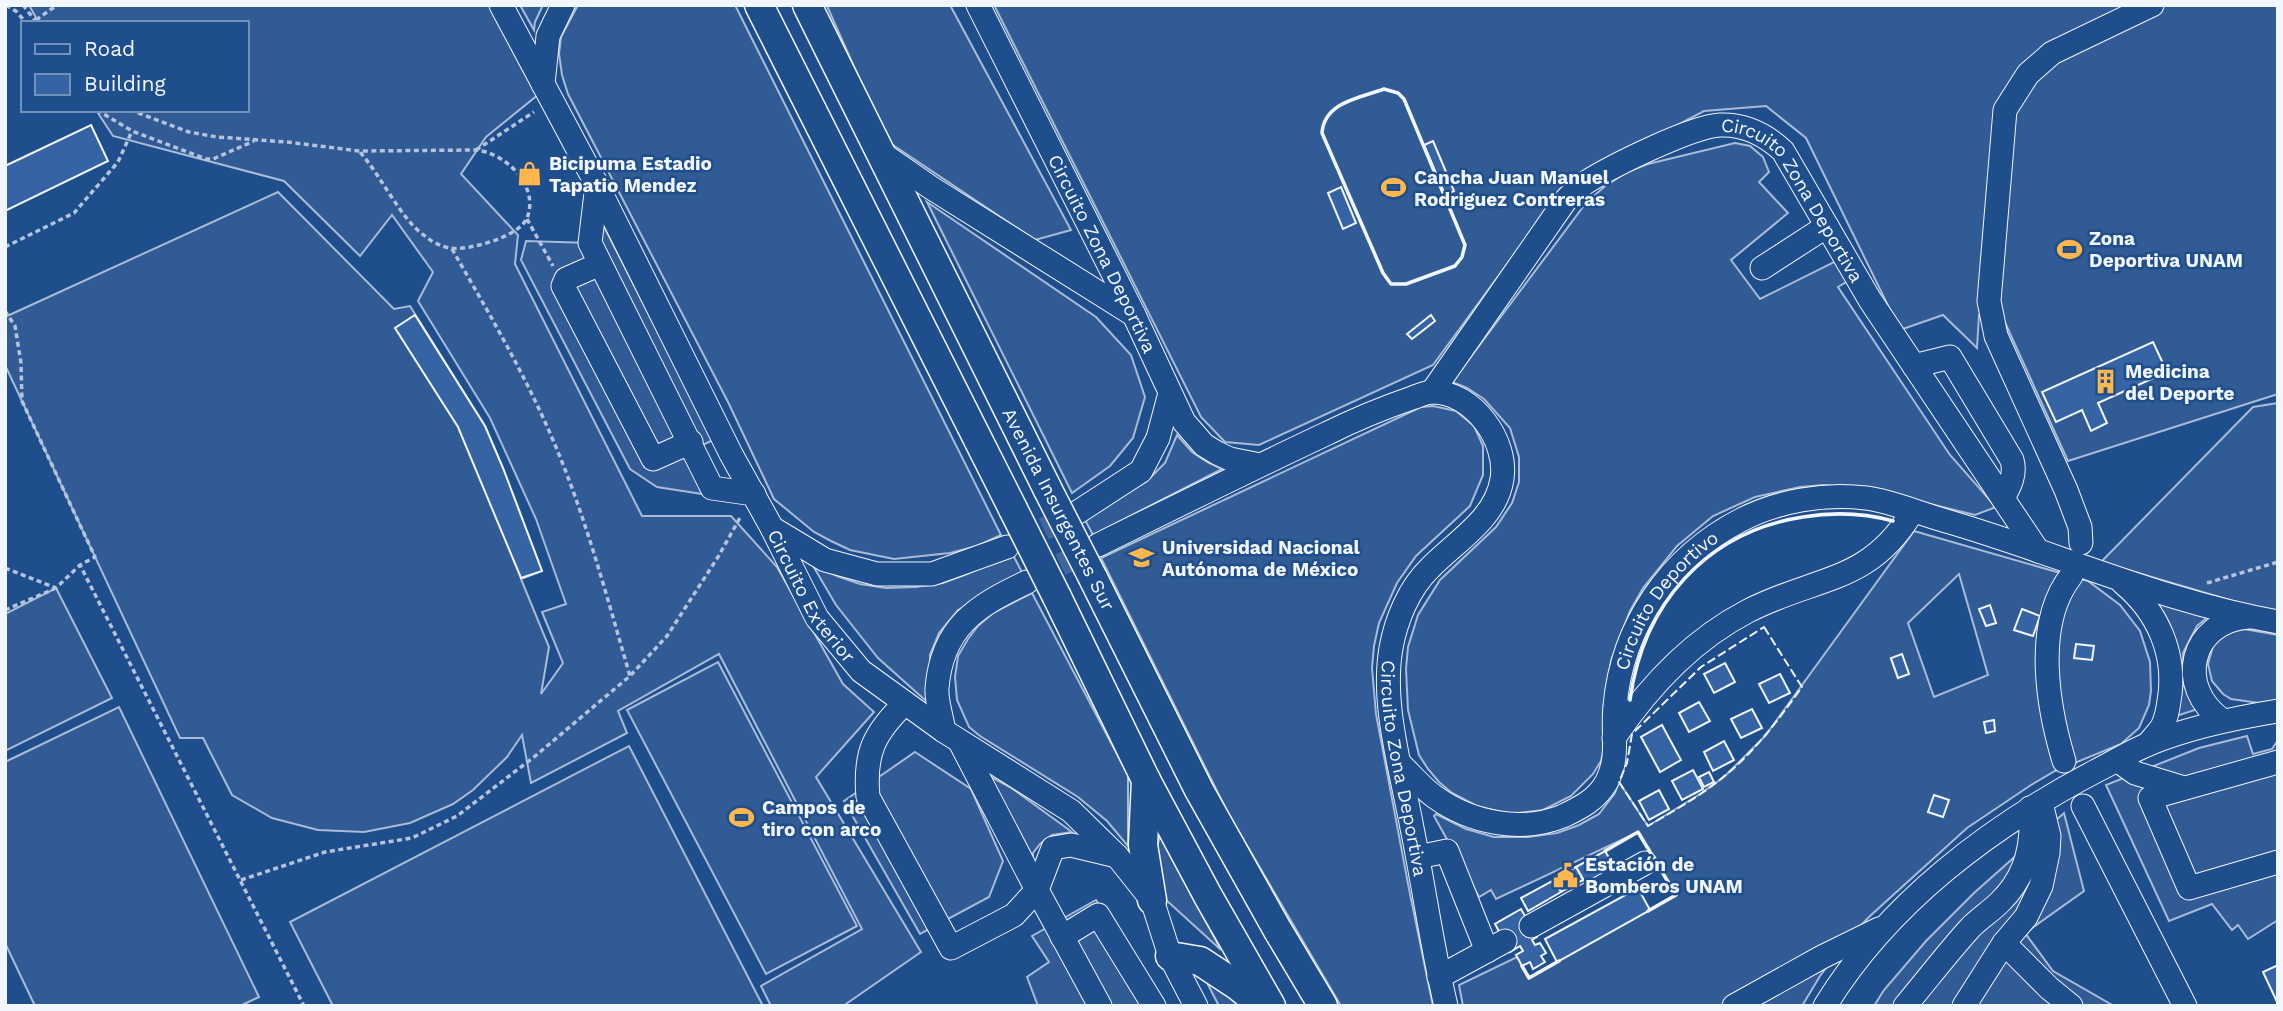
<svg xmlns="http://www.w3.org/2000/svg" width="2283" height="1011" font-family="'Work Sans',sans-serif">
<rect width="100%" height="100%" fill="#1f4e8c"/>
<g fill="#305b95" stroke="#a8bbd7" stroke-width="2" fill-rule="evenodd">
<polygon points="29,5 491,5 539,94 486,137 461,174 518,235 515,264 642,516 731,516 777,567 843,684 874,712 816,777 921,952 843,1006 771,1006 761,986 862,929 719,654 618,711 627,733 531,783 522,735 507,757 473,790 453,804 410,823 364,832 318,830 272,818 232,795 203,738 180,738 5,365 5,317 278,192 394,309 410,306 485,426 503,468 542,571 521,579 549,647 541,694 563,663 542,612 566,604 536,519 490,418 418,301 433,272 392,215 360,256 284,181 113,136 96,110 247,110 247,23 39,23"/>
<polygon points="520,5 543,5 535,22 534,30"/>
<polygon points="578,5 735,5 1001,535 977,546 950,553 894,559 850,550 831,541 814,532 774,499 728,402 568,94 562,75 559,54 561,37"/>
<polygon points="950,5 1071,230 1035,240 887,141 827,6"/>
<polygon points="994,5 2278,5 2278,394 2068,461 2003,318 1979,315 1977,348 1943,315 1900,330 1806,138 1766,106 1704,111 1566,184 1433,365 1259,445 1225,442 1201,417"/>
<polygon points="1735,143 1750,146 1763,157 1769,172 1759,182 1788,213 1731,260 1760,299 1842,258 1853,278 1838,287 1950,455 1996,507 1975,515 1870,489 1824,485 1800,487 1755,497 1713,516 1677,546 1643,588 1630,611 1611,661 1607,693 1605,743 1601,761 1593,774 1571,796 1543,810 1510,814 1477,806 1452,793 1439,782 1428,769 1419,755 1408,710 1406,669 1408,647 1418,615 1440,580 1496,527 1512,503 1519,482 1519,457 1510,428 1484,399 1467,388 1452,382 1586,203 1604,187 1627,172 1648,164"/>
<polygon points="927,202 1096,317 1131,355 1145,397 1133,438 1110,466 1072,493"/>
<polygon points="598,215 713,440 688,452 702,494 657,487 630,469 521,260 526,241 590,243"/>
<polygon points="2278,403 2278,612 2260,609 2101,562 2253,407"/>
<polygon points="1433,406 1456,411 1474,426 1483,446 1483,475 1470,506 1416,556 1397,583 1379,623 1374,646 1372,668 1376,714 1409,889 1433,1006 1341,1006 1229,815 1101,558 1421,407"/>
<polygon points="1177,435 1192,452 1207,462 1222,469 1093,535 1083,516 1146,482 1165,463"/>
<path d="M1914,531L2088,581L2120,605L2140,631L2150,662L2151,691L2149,705L2139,728L2121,744L2055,771L2031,785L1967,828L1870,916L1848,939L1820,976L1802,1006H1463L1459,985L1517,957L1529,977L1675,895L1638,832L1496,899L1491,890L1479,897L1434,816L1436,814L1466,829L1494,837H1528L1557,833L1579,825L1599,814L1615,793L1619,782L1648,826L1700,794L1724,777L1765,736ZM1959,574L1988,675L1934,697L1908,623ZM1902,655L1909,674L1898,678L1891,659Z"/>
<polygon points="1012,553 1024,576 958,610 939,633 930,655 930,696 925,700 878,658 836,605 812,564 837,576 860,584 886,588 915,587 943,583 967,574"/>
<polygon points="56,588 112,698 5,751 5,614"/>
<polygon points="1032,593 1128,775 1128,846 1107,821 1078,797 980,736 969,727 957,700 955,677 958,656 968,639 978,626 993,613"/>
<polygon points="2151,596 2209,616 2197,626 2183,653 2184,686 2198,709 2173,717"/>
<polygon points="2244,629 2278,635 2278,702 2266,704 2231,699 2223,694 2212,681 2208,664 2213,646 2226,633"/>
<polygon points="718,662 857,926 766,974 627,710"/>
<polygon points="119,707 259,997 240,1006 35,1006 5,943 5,762"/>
<polygon points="2247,736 2253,754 2272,749 2278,740 2278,920 2248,939 2238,925 2232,930 2212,904 2169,921 2106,785 2199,748"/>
<polygon points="629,746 763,1006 333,1006 290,922"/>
<polygon points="915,752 971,789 1003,861 989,897 920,934 844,801"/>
<polygon points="978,770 1010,787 1072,832 1052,835 1040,844 1033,853 1032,872"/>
<polygon points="2064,813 2084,891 2025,933 2053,971 2114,1006 1874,1006 1884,990 1926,941 1974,893"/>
<polygon points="1160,836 1221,950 1165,899 1157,847"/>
<polygon points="1096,900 1165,1006 1038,1006 1027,977 1049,962 1032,936"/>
<polygon points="1202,973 1245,1006 1219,1006"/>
</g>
<g fill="#3563a3" stroke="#f2f6ff" stroke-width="2">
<polygon points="91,125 108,161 5,211 5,166"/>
<polygon points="1433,141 1454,191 1445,195 1424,145"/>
<polygon points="1341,187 1356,223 1343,229 1328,193"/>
<polygon points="415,315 485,426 503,468 542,571 521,578 458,427 395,328"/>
<polygon points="1431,315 1435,321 1412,339 1407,334"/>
<polygon points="2153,342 2167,372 2098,403 2107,423 2091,431 2082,410 2056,422 2042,392"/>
<polygon points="1990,605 1996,623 1986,626 1979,609"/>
<polygon points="2022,609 2040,616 2033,636 2014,630"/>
<polygon points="2076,644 2094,646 2092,660 2074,658"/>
<polygon points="1902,654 1909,674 1898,678 1891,658"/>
<polygon points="1725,663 1735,682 1714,693 1704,674"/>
<polygon points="1780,674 1790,693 1769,703 1759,684"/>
<polygon points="1699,702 1710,721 1689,732 1679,713"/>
<polygon points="1752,709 1762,728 1741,738 1731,719"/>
<polygon points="1994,720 1995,731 1986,733 1984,722"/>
<polygon points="1662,725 1681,760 1660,772 1641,737"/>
<polygon points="1724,741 1734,760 1713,771 1704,752"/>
<polygon points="1693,770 1703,789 1682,800 1672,781"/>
<polygon points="1709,772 1714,782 1704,787 1699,777"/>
<polygon points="1659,790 1669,809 1649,820 1639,801"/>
<polygon points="1934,795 1949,800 1943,817 1928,812"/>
<polygon points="1605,851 1615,868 1586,884 1576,867"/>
<polygon points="1576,867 1583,880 1561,892 1554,880"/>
<polygon points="1554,880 1561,892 1528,911 1521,898"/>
<polygon points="1638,888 1650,910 1557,962 1545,939"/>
<polygon points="1521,909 1537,937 1532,940 1535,945 1540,943 1546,953 1541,956 1545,962 1533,969 1530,962 1522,966 1516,955 1523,951 1520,946 1510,952 1495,924"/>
<polygon points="2278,965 2278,1004 2263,972"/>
</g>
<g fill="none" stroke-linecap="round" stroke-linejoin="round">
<g stroke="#3f679d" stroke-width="23" stroke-dasharray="23 11" stroke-linecap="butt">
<polyline points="1013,544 1077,513"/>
<polyline points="1030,580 1096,547"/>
</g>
<defs>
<g id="minor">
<path id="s1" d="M501,5L597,185L731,454L772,528L817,618L861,671L944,731L1071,811L1117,856L1152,900L1170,956L1196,1006"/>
<path id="s2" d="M978,5L1134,315L1184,422L1204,445L1217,453L1230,459L1260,465"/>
<polyline points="543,84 548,36 563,5"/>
<polyline points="881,153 930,187 1134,315"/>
<polyline points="597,185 590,243 712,488 754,494"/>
<polyline points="600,264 566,279 563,286 653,459 691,442"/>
<polyline points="1762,268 1827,226"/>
<path d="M1914,366L1950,357L2012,460C2016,474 2010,486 2003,498"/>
<path id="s3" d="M1432,392L1565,201C1571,194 1578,188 1585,183C1612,166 1690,127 1720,125C1745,124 1766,135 1783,151L1870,300L2038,551"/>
<polyline points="1078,512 1141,471 1158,438 1170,393"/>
<polyline points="772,528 825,560 877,574 932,574 1007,547"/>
<polyline points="2081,543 2080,527 2066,490 1996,336 1989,301 2005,110 2028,74 2052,53 2152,5"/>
<path id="s4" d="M1098,545C1175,507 1251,469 1328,433C1356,419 1383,408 1412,398C1418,396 1426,392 1433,392C1473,392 1508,441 1502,479C1496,519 1456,541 1430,568C1409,588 1396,620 1391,648C1381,705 1402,772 1412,828C1424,887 1432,947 1446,1006"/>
<path d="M2123,583C2158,612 2177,655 2169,701C2168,709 2166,719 2162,727C2158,733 2152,739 2148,744"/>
<path d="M905,703C874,733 864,753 868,797L951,948L1014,915L1037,890L1053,848L1071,845L1117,856"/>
<path d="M2222,720C2175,687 2190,621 2249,617"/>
<path d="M944,731C942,718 936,701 937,688C942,627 976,606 1027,582"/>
<path d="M1614,738C1649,686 1692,640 1748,611C1816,576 1869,584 1912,512"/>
<polyline points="960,742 1037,890 1100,1006"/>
<polyline points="2117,760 2135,773 2184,788"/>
<path d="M2064,761C2048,708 2033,624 2071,576"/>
<polyline points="2278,762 2150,798 2189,888 2278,862"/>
<path id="s5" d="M1399,763C1411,774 1422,788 1435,797C1471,823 1522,833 1563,816C1580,808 1596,800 1606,783C1620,758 1612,732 1615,706C1622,626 1669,557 1741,520C1778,501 1823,493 1866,498C1891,501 1921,514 1946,521C2057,553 2163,602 2278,622"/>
<polyline points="2083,806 2185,1006"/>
<polyline points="1418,857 1447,851 1487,951"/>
<polyline points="1531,926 1645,863"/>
<polyline points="1062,937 1098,915 1154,1006"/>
<polyline points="2004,943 2049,988 2071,1006"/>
<polyline points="1439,977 1505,941"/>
<polyline points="1734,1006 1822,957 1879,929"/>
<path d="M1825,1006C1888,903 1991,826 2096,771C2114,762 2131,751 2149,744C2190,727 2234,718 2278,711"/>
<path d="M1905,1006C1927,980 1948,952 1971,927C1980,918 1991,911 2000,902C2026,877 2034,843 2030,808"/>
<polyline points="1964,1006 2004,943 2026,917 2041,886 2048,853 2049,836 2041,803"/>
</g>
<g id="major">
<polyline points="759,5 1013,509"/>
<polyline points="807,5 1048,490"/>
<polyline points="1093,578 1199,790 1277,929 1323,1006"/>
<polyline points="1057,597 1146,780 1208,896 1271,1006"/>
<polyline points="1146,780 1143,845 1152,900"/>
<polyline points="1170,956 1200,961 1238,986 1262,1006"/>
</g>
</defs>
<use href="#minor" stroke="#f2f6ff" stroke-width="25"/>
<use href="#major" stroke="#f2f6ff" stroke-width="31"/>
<g stroke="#b3c4dc" stroke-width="3.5" stroke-dasharray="5 3.5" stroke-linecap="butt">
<polyline points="6,5 17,12 26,23"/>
<polyline points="23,5 37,23"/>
<polyline points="36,20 57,5"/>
<polyline points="97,110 132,131 206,159 213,159 254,141"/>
<path d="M130,110L189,132L217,137L287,142L359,151L475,150C505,152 540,186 527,218C519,237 468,251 449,248C440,246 432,242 425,236C401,220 381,175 359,151"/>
<polyline points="476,150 534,112"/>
<polyline points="527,219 553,266"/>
<polyline points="5,247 74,213 118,162 132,131"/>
<path d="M452,249C490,315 529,381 558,452C588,525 608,601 630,676"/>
<polyline points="5,311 15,326 21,363 22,401 95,557 80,565 304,1006"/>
<polyline points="5,568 56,588 80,565"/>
<polyline points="2207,583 2278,562"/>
<polyline points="5,610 54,589"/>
<polyline points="241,880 325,852 412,838 457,816 534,757 630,676 667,636 718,557 741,516"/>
</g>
<use href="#minor" stroke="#1f4e8c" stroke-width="23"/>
<use href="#major" stroke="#1f4e8c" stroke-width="28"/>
<defs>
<g id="major-bridge">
<polyline points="1048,490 1093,578"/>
<polyline points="1013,509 1057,597"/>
</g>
</defs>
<use href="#major-bridge" stroke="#f2f6ff" stroke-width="31" stroke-linecap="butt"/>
<use href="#major-bridge" stroke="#1f4e8c" stroke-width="28"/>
<path stroke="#f2f6ff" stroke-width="2" stroke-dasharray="9 3.5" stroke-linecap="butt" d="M1764,627L1802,687C1778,720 1754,753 1722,778C1699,797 1673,811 1648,826L1619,782L1627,763L1632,734L1701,667Z"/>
<g stroke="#f2f6ff" stroke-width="3.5">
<path d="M1384,89L1398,93L1404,99L1465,245L1462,257L1455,266L1406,284H1391L1383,273L1322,133C1324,102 1360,98 1384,89Z"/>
<path d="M1630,700C1643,604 1706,532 1803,517C1833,512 1864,513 1893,521"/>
<polyline points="1605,851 1638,832 1676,895 1648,911"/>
<polyline points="1522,966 1529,978 1559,961"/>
</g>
</g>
<defs>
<symbol id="shop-bare" viewBox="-9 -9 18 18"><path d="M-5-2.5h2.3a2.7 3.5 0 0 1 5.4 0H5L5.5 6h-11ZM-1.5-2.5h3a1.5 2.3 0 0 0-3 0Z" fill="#ffb74d" stroke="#1f4e8c" stroke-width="2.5" paint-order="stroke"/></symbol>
<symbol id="stadium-bare" viewBox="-9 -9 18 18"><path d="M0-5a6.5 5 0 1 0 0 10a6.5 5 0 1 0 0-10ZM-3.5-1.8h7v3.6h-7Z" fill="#ffb74d" stroke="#1f4e8c" stroke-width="2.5" paint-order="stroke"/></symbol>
<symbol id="building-bare" viewBox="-9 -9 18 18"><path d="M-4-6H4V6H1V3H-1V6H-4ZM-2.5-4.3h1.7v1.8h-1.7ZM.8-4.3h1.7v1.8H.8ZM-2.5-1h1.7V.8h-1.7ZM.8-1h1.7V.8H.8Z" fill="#ffb74d" stroke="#1f4e8c" stroke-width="2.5" paint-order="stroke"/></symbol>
<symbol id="university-bare" viewBox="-9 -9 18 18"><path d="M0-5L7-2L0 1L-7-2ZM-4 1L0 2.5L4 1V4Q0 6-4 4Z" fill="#ffb74d" stroke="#1f4e8c" stroke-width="2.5" paint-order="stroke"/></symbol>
<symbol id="civic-bare" viewBox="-9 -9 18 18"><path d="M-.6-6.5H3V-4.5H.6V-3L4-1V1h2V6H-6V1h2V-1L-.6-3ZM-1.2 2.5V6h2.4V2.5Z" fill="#ffb74d" stroke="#1f4e8c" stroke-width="2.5" paint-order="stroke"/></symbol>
</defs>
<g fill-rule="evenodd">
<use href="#shop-bare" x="512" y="156" width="35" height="35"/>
<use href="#stadium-bare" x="1376" y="170" width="35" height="35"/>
<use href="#stadium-bare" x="2052" y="232" width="35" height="35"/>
<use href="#building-bare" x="2088" y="364" width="35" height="35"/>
<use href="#university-bare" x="1124" y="540" width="35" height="35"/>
<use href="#stadium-bare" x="724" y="800" width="35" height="35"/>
<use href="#civic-bare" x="1548" y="858" width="35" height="35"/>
</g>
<g text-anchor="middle" stroke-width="5" stroke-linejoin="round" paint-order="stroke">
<g font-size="19" font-weight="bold" fill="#f2f6ff" stroke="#1f4e8c" text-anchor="start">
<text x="549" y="170">Bicipuma Estadio<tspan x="549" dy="22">Tapatio Mendez</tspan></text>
<text x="1414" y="184">Cancha Juan Manuel<tspan x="1414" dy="22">Rodriguez Contreras</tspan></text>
<text x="2089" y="245">Zona<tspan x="2089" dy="22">Deportiva UNAM</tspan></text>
<text x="2125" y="378">Medicina<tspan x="2125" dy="22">del Deporte</tspan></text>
<text x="1162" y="554">Universidad Nacional<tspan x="1162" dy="22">Autónoma de México</tspan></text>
<text x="762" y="814">Campos de<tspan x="762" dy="22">tiro con arco</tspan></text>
<text x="1585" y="871">Estación de<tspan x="1585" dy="22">Bomberos UNAM</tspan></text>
</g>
<g font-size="19" fill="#f2f6ff" stroke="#1f4e8c">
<text dy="7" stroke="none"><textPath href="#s3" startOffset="518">Circuito Zona Deportiva</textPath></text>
<text dy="7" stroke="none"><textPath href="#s2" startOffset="278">Circuito Zona Deportiva</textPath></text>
<text transform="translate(1059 509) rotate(63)" y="7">Avenida Insurgentes Sur</text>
<text dy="7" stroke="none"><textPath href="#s1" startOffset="668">Circuito Exterior</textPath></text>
<text dy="7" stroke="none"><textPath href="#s5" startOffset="439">Circuito Deportivo</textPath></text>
<text dy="7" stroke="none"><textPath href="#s4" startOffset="821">Circuito Zona Deportiva</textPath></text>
</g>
</g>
<rect width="2283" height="1011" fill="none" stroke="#f2f6ff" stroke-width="14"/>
<rect x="21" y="21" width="228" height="91" fill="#1f4e8c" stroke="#7391ba" stroke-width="2"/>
<rect x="35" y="44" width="35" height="10" fill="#1f4e8c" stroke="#7391ba" stroke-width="2"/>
<text x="84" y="56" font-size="21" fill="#f2f6ff">Road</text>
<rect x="35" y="74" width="35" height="21" fill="#3563a3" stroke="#7391ba" stroke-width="2"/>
<text x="84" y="91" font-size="21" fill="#f2f6ff">Building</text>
</svg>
